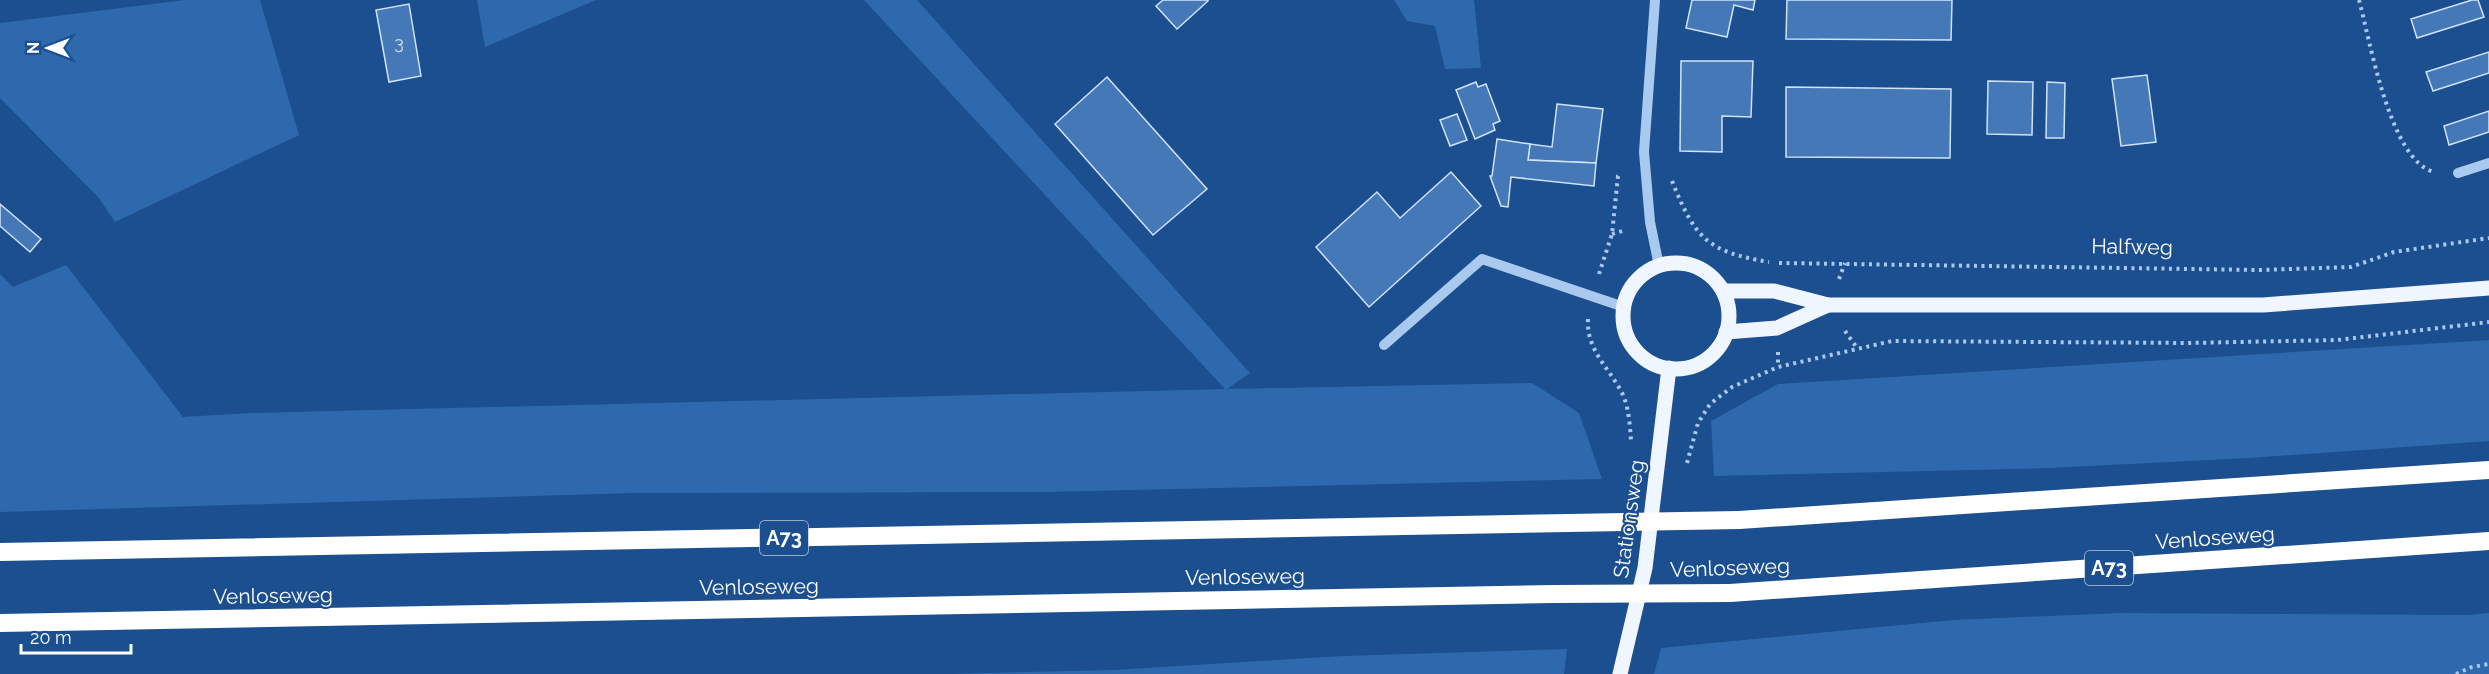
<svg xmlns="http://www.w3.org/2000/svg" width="2489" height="674" font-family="Raleway,sans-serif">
<rect width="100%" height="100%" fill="#1b4f8f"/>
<g fill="#2e69ad">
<polygon points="185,0 260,0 299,135 115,222 98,197 0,98 0,23"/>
<polygon points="477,0 596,0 485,47"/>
<polygon points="864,0 917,0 1250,373 1227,389 1532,383 1579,413 1602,479 1048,492 635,493 0,512 0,274 13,287 66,265 183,417 249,413 1225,389"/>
<polygon points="1394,0 1474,0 1481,68 1445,69 1435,26 1407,21"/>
<polygon points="2489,340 2489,441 2250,458 2050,468 1714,476 1711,421 1778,384"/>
<polygon points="2119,613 2468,615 2489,613 2489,674 1654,674 1661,648 1953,620"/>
<polygon points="1567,649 1564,674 949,674 1112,670 1343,656"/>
</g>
<g fill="#4478b7" stroke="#cfe3fa" stroke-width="1.5">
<polygon points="1163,0 1208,0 1208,1 1177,29 1156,6"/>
<polygon points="1692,0 1755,0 1753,10 1734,5 1727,37 1686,28"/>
<polygon points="1787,0 1952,0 1951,40 1786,39"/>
<polygon points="2472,0 2478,0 2484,17 2417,38 2411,19"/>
<polygon points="409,4 421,76 389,82 376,10"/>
<polygon points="2489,52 2489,73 2433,91 2426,72"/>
<polygon points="1681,61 1753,61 1751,117 1722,116 1722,152 1680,151"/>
<polygon points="2147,75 2156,142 2121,146 2112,79"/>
<polygon points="1107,77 1207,189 1153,235 1055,124"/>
<polygon points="1988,81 2033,82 2032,135 1987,134"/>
<polygon points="1476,82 1478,87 1486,84 1500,121 1493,124 1495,130 1475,139 1456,90"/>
<polygon points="2047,82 2065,83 2064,138 2046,138"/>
<polygon points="1786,87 1951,89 1950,158 1786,157"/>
<polygon points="1557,104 1603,109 1596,163 1528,160 1530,144 1552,147"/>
<polygon points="2489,111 2489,132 2449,145 2444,126"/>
<polygon points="1457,114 1467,140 1450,146 1440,120"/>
<polygon points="1497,139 1530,144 1528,160 1596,163 1594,186 1511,177 1508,207 1501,206 1490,176 1492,176"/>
<polygon points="1451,172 1481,206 1369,307 1316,247 1377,192 1400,218"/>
<polygon points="0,204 41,239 30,252 0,226"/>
</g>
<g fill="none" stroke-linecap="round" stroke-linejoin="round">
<g stroke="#a9c9ee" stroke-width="4" stroke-dasharray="3 4.5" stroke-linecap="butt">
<path d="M2359,0C2370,40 2390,161 2434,172"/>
<path d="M1672,181C1695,238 1707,252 1769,262"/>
<polyline points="1612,234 1626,230"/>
<polyline points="1779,263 2259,270 2351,267 2394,252 2489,238"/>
<polyline points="1599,274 1612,234 1618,176 1621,174"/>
<polyline points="1839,279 1845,263"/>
<path d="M1588,319C1586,351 1610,368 1623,395C1629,409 1630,426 1631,441"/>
<polyline points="1845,331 1857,348"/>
<polyline points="1778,352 1778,367"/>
<polyline points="1687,463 1698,423 1710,404 1732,387 1778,367 1892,341 2188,343 2338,340 2489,322"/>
<polyline points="2456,674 2472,667 2489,664"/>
</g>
<g stroke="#a9c9ee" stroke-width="10">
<polyline points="1655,0 1644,152 1650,222 1659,266"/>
<polyline points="2458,173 2489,163"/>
<polyline points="1384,345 1482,259 1624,307"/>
</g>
<g stroke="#f0f6ff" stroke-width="15">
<circle cx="1676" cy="316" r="53"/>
<polyline points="1723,291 1774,291 1828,305 2263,305 2489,288"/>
<polyline points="1726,332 1777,328 1828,305"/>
<polyline points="1620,674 1645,568 1669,368"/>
</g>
<g stroke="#fff" stroke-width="18">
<polyline points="1739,520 2489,470"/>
<polyline points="0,552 1568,523"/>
<polyline points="1730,593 2489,541"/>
<polyline points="0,623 1554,594"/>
</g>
<g stroke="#fff" stroke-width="18">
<polyline points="1568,523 1739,520"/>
<polyline points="1554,594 1730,593"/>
</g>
</g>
<g text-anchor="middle" stroke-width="4.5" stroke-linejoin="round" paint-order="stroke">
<g font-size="18" fill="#d0dded">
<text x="399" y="49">3</text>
</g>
<g fill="#1b4f8f" stroke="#bbcadd" stroke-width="1.5">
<rect x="760" y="521" width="48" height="34" rx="4.5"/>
<rect x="2085" y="551" width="48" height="34" rx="4.5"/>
</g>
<g font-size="20" font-weight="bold" fill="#fff">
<text x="784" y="545">A73</text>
<text x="2109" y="575">A73</text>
</g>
<g font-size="21" fill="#fff" stroke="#1b4f8f">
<text transform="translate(2132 247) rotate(1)" y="7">Halfweg</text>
<text transform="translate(1629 519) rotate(-82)" y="7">Stationsweg</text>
<text transform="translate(2215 538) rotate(-4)" y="7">Venloseweg</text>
<text transform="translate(1730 568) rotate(-2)" y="7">Venloseweg</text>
<text transform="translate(1245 577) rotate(-1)" y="7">Venloseweg</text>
<text transform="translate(759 587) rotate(-1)" y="7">Venloseweg</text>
<text transform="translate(273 596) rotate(-1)" y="7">Venloseweg</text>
</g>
</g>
<g transform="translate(48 48) rotate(270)" stroke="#1b4f8f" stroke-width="4.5" paint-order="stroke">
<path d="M0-4.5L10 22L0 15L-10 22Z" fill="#ffffff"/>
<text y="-9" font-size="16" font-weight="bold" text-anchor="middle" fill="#ffffff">N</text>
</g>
<path d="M21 644v9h110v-9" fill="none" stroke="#ffffff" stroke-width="3"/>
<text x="30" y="644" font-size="18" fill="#ffffff" stroke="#1b4f8f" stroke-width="4.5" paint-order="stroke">20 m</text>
</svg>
